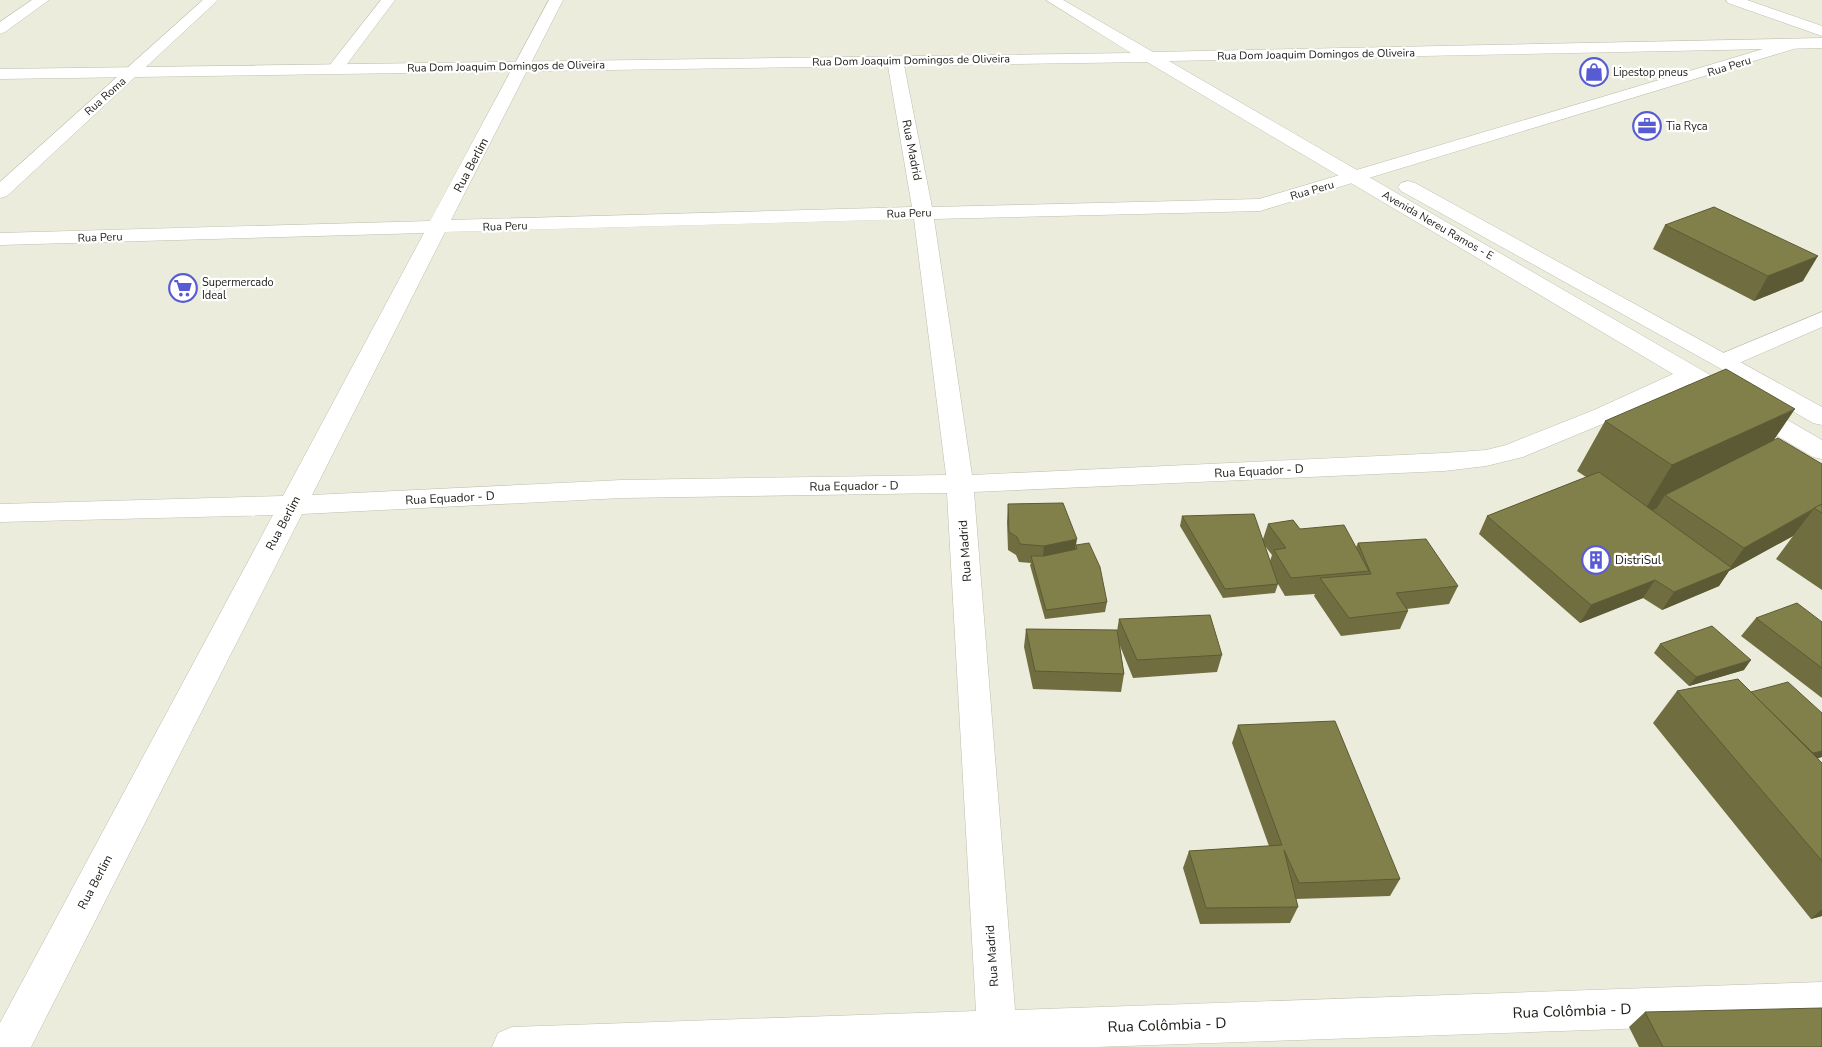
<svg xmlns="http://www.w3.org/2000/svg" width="1822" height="1047" font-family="'Nunito Sans',sans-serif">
<rect width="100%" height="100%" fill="#ececdc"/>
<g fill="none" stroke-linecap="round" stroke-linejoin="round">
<defs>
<g id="street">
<polygon points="32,0 49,0 5,32 0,34 0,22"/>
<polygon points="203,0 218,0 7,196 0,198 0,182"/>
<polygon points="381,0 395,0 341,72 329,72 327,69 329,66"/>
<path d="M549,0H563L451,220L912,207L887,60L889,57H901L903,60L932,207L1259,199L1790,41H1800L1803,44L1800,47L1260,211L934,219L972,475L1444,453L1486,450L1506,445L1594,410L1684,369L1692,367L1700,369L1704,374L1700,379L1612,420L1523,457L1486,466L1444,471L974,492L1015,1010L1822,982V1022L1095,1047H492L498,1033L512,1027L976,1011L947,493L622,498L302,514L31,1047H0V1023L273,515L0,522V504L283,496L424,233L0,245V233L430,221ZM914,219L946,475L622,480L312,495L445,232Z"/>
<polygon points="1822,312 1822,327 1732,366 1724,368 1716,366 1712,361 1716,356"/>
</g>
<g id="secondary">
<polygon points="1046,0 1063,0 1153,52 1822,38 1822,48 1169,61 1822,440 1822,459 1813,457 1147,62 0,79 0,69 1131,53"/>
<polygon points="1726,0 1747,0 1822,26 1822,36 1728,3"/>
<polygon points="1408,181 1415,183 1822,407 1822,425 1813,423 1716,366 1401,191 1398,187 1401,183"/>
</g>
</defs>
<use href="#street" stroke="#bebeaf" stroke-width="1"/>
<use href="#secondary" stroke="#bebeaf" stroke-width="1"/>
<use href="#street" fill="#fff" fill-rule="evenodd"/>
<use href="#secondary" fill="#fff" fill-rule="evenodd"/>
</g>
<g fill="#706e40" fill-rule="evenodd">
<polygon points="1665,225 1803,281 1754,301 1653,249"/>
<polygon points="1605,421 1773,440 1822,464 1822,590 1776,559 1793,536 1729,571 1719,586 1662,610 1643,598 1580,623 1479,534 1487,516 1586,477 1577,471"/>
<polygon points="1008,504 1075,549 1076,545 1107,602 1105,612 1045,619 1030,565 1031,563 1019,562 1016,555 1008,550 1007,522"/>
<path d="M1182,516L1263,539L1268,524L1300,529L1356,547L1358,543L1458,586L1449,604L1407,609L1408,611L1400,629L1341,636L1314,596L1315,594L1285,596L1278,584L1275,593L1223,598L1180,526ZM1265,546L1272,555L1270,561Z"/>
<polygon points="1756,618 1822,622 1822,698 1741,636"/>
<polygon points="1119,619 1222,655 1217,672 1133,678 1120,646 1124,674 1121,692 1033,689 1024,647 1026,629 1117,631"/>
<polygon points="1660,644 1744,670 1689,686 1654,653"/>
<polygon points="1677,691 1751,692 1822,713 1822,757 1818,758 1822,763 1822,916 1811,919 1653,723"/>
<polygon points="1238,725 1400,879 1390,896 1296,899 1298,907 1290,923 1200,924 1183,868 1189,851 1269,846 1232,743"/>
<polygon points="1645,1012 1822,1047 1639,1047 1629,1027"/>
</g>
<g fill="#5b5a34">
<polygon points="1818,256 1803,281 1754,301 1768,276"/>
<polygon points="1795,409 1761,459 1665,495 1657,508 1641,516 1672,465"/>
<polygon points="1813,510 1793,536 1729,571 1719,586 1662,610 1674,592 1728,570 1744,548"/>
<polygon points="1077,539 1074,557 1042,564 1044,546"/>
<polygon points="1655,580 1643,598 1580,623 1591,605"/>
<polygon points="1751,660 1744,670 1689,686 1696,677"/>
<polygon points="1822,751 1822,757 1778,770 1786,762"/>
<polygon points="1822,909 1822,916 1811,919"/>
</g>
<g fill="#82804a" stroke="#5b5a34">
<polygon points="1714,207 1818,256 1768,276 1665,225"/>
<polygon points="1726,369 1795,409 1672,465 1605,421"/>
<polygon points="1778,438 1822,464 1822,504 1744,548 1665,495"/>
<polygon points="1599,472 1732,568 1674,592 1655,580 1591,605 1487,516"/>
<polygon points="1063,503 1077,539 1044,546 1020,544 1017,537 1009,532 1008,504"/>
<polygon points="1822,504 1822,513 1814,508"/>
<polygon points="1254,514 1278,584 1225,589 1182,516"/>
<polygon points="1293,520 1300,529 1344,525 1369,571 1291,578 1274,550 1286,548 1268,524"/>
<polygon points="1426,539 1458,586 1396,593 1408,611 1349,618 1320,578 1371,574 1358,543"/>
<polygon points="1089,543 1100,567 1107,602 1046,610 1031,556 1044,556 1077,549 1076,545"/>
<polygon points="1797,603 1822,622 1822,668 1756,618"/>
<polygon points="1210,615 1222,655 1137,660 1119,619"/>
<polygon points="1712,626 1751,660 1696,677 1660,644"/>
<polygon points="1026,629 1117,630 1124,674 1035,671"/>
<polygon points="1738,679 1822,763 1822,861 1677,691"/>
<polygon points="1788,682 1822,713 1822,751 1813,753 1751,692"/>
<polygon points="1335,721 1400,879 1299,883 1284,850 1298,907 1206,908 1189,851 1282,845 1238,725"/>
<polygon points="1822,1008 1822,1047 1663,1047 1645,1012"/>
</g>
<defs>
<symbol id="shop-ring" viewBox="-11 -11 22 22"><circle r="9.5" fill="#fff" stroke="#585cd4" stroke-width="1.5"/><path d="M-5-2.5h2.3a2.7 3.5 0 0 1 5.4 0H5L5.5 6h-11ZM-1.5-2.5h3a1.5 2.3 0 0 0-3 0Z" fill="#585cd4"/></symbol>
<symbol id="office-ring" viewBox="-11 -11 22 22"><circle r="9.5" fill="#fff" stroke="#585cd4" stroke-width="1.5"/><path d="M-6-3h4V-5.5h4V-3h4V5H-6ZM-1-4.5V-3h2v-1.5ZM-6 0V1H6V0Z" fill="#585cd4"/></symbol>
<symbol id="supermarket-ring" viewBox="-11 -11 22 22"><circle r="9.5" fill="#fff" stroke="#585cd4" stroke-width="1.5"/><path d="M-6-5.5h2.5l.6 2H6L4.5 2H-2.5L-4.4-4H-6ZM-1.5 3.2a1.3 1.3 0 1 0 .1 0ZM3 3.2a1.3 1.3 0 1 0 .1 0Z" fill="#585cd4"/></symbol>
<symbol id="building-ring" viewBox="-11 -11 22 22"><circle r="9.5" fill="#fff" stroke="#585cd4" stroke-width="1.5"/><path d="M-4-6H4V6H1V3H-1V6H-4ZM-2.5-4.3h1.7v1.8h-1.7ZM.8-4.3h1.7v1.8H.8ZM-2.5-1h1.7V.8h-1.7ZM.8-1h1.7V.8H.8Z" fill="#585cd4"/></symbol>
</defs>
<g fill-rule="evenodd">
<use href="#shop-ring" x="1578" y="56" width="32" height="32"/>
<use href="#office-ring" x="1631" y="110" width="32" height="32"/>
<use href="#supermarket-ring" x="167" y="272" width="32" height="32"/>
<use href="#building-ring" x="1580" y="544" width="32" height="32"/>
</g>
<g text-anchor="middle" stroke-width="4.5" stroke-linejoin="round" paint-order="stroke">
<g font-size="11" fill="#21211c" stroke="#fff">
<text transform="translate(1316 54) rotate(-1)" y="4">Rua Dom Joaquim Domingos de Oliveira</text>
<text transform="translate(911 60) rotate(-1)" y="4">Rua Dom Joaquim Domingos de Oliveira</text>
<text transform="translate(506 66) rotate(-1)" y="4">Rua Dom Joaquim Domingos de Oliveira</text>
<text transform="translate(1729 66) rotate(-17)" y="4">Rua Peru</text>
<text transform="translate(105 96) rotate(-42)" y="4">Rua Roma</text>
<text transform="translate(1312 190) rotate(-16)" y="4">Rua Peru</text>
<text transform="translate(909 213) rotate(-2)" y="4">Rua Peru</text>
<text transform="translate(1438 225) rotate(30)" y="4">Avenida Nereu Ramos - E</text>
<text transform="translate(505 226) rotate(-2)" y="4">Rua Peru</text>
<text transform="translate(100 237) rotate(-2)" y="4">Rua Peru</text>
</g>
<g font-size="11" fill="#21211c" stroke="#fff" text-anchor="start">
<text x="1613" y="76">Lipestop pneus</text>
<text x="1666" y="130">Tia Ryca</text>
<text x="202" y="286">Supermercado<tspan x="202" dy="13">Ideal</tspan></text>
</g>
<g font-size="12" fill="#21211c" stroke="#fff">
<text transform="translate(912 150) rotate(79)" y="4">Rua Madrid</text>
<text transform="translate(471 165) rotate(-62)" y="4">Rua Berlim</text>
<text transform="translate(1259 471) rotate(-3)" y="4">Rua Equador - D</text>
<text transform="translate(854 486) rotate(-1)" y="4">Rua Equador - D</text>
<text transform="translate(450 498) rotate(-3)" y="4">Rua Equador - D</text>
<text transform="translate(283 523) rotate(-62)" y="4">Rua Berlim</text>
<text transform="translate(965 551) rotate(-94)" y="4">Rua Madrid</text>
<text transform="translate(95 882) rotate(-62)" y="4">Rua Berlim</text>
<text transform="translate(992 956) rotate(-94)" y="4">Rua Madrid</text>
</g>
<g font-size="12" fill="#21211c" stroke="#fff" text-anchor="start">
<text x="1615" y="564">DistriSul</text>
</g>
<g font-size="15" fill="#21211c" stroke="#fff">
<text transform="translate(1572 1011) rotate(-2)" y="5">Rua Colômbia - D</text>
<text transform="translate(1167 1025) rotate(-2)" y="5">Rua Colômbia - D</text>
</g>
</g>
</svg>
